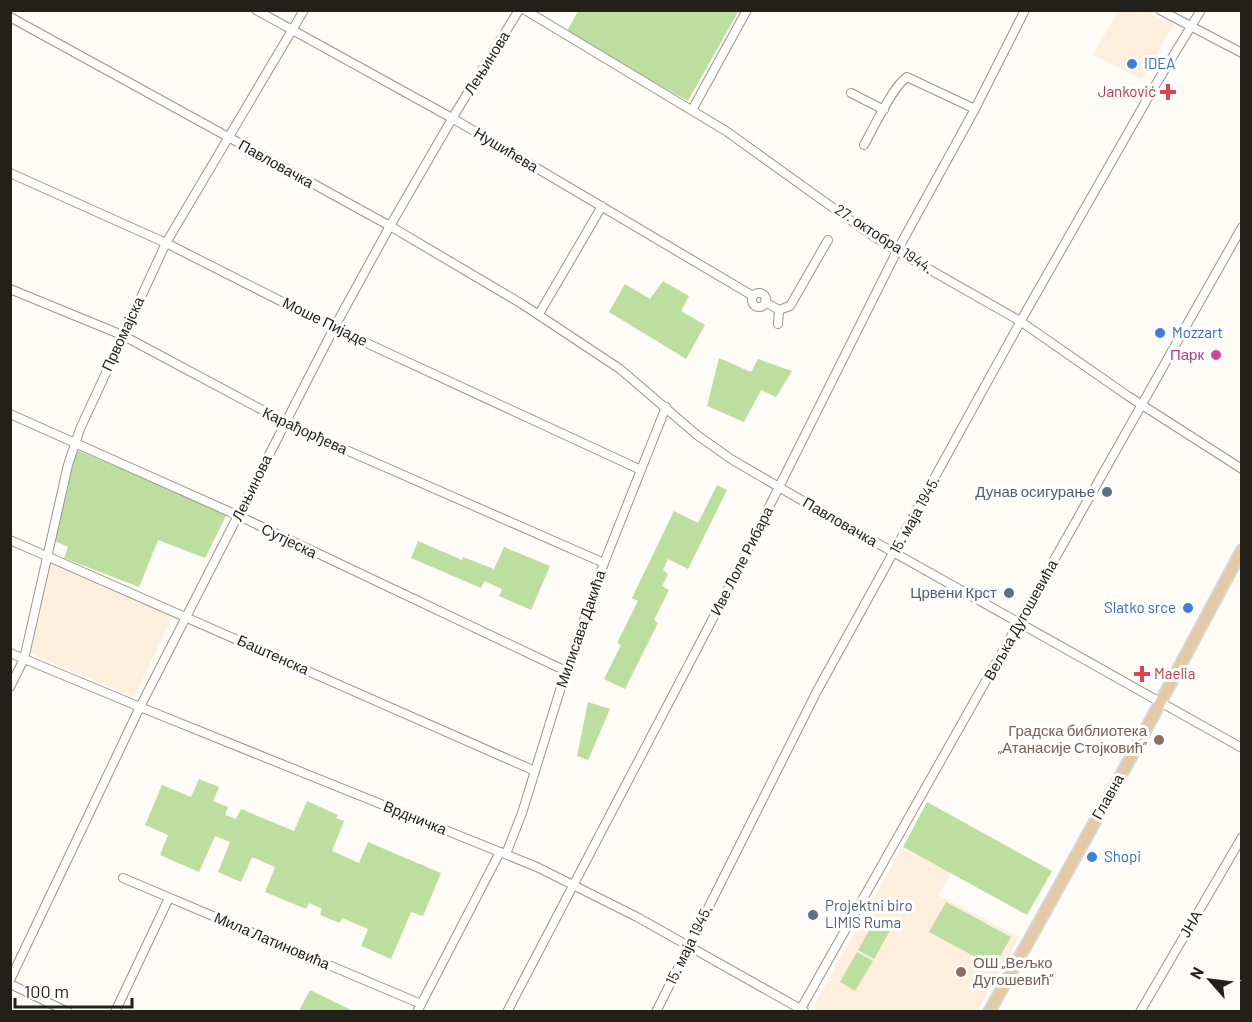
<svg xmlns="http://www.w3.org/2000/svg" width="1252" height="1022" font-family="Barlow,sans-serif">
<rect width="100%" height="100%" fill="#fffbf6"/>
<polygon fill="#feeedc" points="1118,11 1146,11 1173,25 1142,79 1093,55"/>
<g fill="#fdefdc">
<polygon points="50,558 173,615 134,697 30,653"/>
<polygon points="902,848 951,873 938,895 1019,937 977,1011 822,1012 813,1007"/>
</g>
<g fill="#bcdf9f">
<polygon points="735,10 738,12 688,101 566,33 578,11"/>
<polygon points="663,281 689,296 681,311 705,325 686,359 609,312 625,284 650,299"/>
<polygon points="719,358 751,372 758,359 792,371 776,397 761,390 744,422 707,406"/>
<polygon points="75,449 227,514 205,558 158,540 139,587 64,558 68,547 53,540"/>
<polygon points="717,485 727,490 688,569 668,559 663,570 668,574 662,586 669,590 654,620 658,623 625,689 604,679 621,645 617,643 638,601 632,598 674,511 698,523"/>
<polygon points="418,541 462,560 463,557 494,569 504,547 550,566 531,610 499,596 502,589 484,581 481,588 411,558"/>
<polygon points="588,702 610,709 588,760 577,756"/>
<polygon points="199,779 219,787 213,801 228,807 225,815 236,819 241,809 294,831 307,801 338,815 336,818 344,821 332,851 359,863 368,842 441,873 423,916 411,912 391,959 361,946 368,929 342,918 340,923 320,915 322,909 309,903 306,909 265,892 275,867 252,857 241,882 218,872 230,842 215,836 199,872 160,855 168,835 145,825 162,785 191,797"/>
<polygon points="927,802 1052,871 1027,915 903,847"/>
<polygon points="946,902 1011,937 994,967 929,932"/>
<polygon points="875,920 891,929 874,959 858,950"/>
<polygon points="857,952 873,961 855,991 840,982"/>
<polygon points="310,990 353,1011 299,1011"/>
</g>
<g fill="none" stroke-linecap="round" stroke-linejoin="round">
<defs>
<g id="minor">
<polyline points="256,10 452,118 753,296"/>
<polyline points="525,10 726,131 864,230 897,251 1020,321 1128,396 1242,469"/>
<polyline points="1160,10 1242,53"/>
<polyline points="10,17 390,226 522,304 620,369 697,435 731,459 820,511 1242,748"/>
<polyline points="851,93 884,110"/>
<polyline points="692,110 747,10"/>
<path d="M864,145C873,129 893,86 907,77L975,109"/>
<polyline points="10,173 166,243 334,328 641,470"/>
<polyline points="10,289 122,335 296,428 604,563"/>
<circle cx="759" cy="300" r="7"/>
<polyline points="765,302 779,310 790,306 828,240"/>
<polyline points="539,314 602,206"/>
<polyline points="778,324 779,310"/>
<polyline points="10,414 239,516 566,671"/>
<polyline points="10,540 535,771"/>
<polyline points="10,653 140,707 537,867 637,917 804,1011"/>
<polyline points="10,687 24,659 68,465 80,429 166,243 304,10"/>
<polyline points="506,854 522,813 566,671 604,563 666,407"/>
<polyline points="123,878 421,1004"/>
<polyline points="10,980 140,707 334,328 390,226 456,112 519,10"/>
<polyline points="10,984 68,1012"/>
<polyline points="115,1012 169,898"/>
<polyline points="417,1012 500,852"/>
<polyline points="507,1012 722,601 897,251 975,109 1025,10"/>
<polyline points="656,1012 817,691 1028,308 1153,89 1201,10"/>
<polyline points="799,1012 1242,227"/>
<polyline points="1140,1012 1242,837"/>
</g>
<polyline id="major" points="989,1012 1131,757 1242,550"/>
</defs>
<use href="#minor" stroke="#9d9488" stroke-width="10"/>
<use href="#major" stroke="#d7d7d6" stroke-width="14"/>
<use href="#minor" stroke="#fff" stroke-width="8"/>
<use href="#major" stroke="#e3c9a5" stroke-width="10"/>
</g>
<g fill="#3f7fe0" stroke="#fff" stroke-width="2">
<circle cx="1132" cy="64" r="6"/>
<circle cx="1160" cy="333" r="6"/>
<circle cx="1188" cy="608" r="6"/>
<circle cx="1092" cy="857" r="6"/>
</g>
<g fill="#e0444e" stroke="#fff" stroke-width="2">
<path d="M1165 83h6v6h6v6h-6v6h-6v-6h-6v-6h6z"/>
<path d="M1139 665h6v6h6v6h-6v6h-6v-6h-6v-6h6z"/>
</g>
<circle fill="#d1479c" stroke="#fff" stroke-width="2" cx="1216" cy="355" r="6"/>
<g fill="#5c6f8a" stroke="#fff" stroke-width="2">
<circle cx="1107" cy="492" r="6"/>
<circle cx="1009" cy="593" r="6"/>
<circle cx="813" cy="915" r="6"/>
</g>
<g fill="#8d6e63" stroke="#fff" stroke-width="2">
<circle cx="1159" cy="740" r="6"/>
<circle cx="961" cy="972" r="6"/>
</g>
<g text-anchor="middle" stroke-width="6" stroke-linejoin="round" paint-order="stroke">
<g font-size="15" fill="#231f1b" stroke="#fff">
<text transform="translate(487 63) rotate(-58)" y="5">Лењинова</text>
<text transform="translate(506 150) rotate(31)" y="5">Нушићева</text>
<text transform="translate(276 164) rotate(29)" y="5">Павловачка</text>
<text transform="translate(884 239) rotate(33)" y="5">27. октобра 1944.</text>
<text transform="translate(325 322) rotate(26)" y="5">Моше Пијаде</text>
<text transform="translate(123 334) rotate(-65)" y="5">Првомајска</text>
<text transform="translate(305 431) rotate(25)" y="5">Карађорђева</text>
<text transform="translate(252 488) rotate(-64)" y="5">Лењинова</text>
<text transform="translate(915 515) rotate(-61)" y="5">15. маја 1945.</text>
<text transform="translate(840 522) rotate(30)" y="5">Павловачка</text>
<text transform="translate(289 541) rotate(26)" y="5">Сутјеска</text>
<text transform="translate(742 561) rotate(-63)" y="5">Иве Лоле Рибара</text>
<text transform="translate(1021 620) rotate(-61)" y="5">Вељка Дугошевића</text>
<text transform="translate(581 629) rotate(-71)" y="5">Милисава Дакића</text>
<text transform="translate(273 655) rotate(24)" y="5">Баштенска</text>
<text transform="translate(1108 797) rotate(-61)" y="5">Главна</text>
<text transform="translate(415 818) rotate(22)" y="5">Врдничка</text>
<text transform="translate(1191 924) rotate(-60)" y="5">ЈНА</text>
<text transform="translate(272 941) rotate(23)" y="5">Мила Латиновића</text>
<text transform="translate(689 945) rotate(-64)" y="5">15. маја 1945.</text>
</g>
<g font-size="15" fill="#366cbe" stroke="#fff" text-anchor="start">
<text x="1144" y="69">IDEA</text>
<text x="1172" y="338">Mozzart</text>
<text x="1176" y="613" text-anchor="end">Slatko srce</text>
<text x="1104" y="862">Shopi</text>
</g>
<g font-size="15" fill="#be3a42" stroke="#fff" text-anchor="end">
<text x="1156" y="97">Janković</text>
<text x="1154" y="679" text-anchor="start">Maelia</text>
</g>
<g font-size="15" fill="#b23c85" stroke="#fff" text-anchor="end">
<text x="1204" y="360">Парк</text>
</g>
<g font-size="15" fill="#4e5e75" stroke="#fff" text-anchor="end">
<text x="1095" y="497">Дунав осигурање</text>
<text x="997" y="598">Црвени Крст</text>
<text x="825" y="911" text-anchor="start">Projektni biro<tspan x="825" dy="17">LIMIS Ruma</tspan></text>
</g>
<g font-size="15" fill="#785e54" stroke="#fff" text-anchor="end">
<text x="1147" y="736">Градска библиотека<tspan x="1147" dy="17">„Атанасије Стојковић”</tspan></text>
<text x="973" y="968" text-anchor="start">ОШ „Вељко<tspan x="973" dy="17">Дугошевић”</tspan></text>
</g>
</g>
<rect width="1252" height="1022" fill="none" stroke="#231f1b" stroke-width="24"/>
<g transform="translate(1210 980) rotate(298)" stroke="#ffffff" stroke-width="4.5" paint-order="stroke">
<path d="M0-4.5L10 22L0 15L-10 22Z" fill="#231f1b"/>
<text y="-9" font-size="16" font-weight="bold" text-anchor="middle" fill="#231f1b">N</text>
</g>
<path d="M15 998v9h117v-9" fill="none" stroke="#231f1b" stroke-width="3"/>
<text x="24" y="998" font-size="18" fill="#231f1b" stroke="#ffffff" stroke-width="4.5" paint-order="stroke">100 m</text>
</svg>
